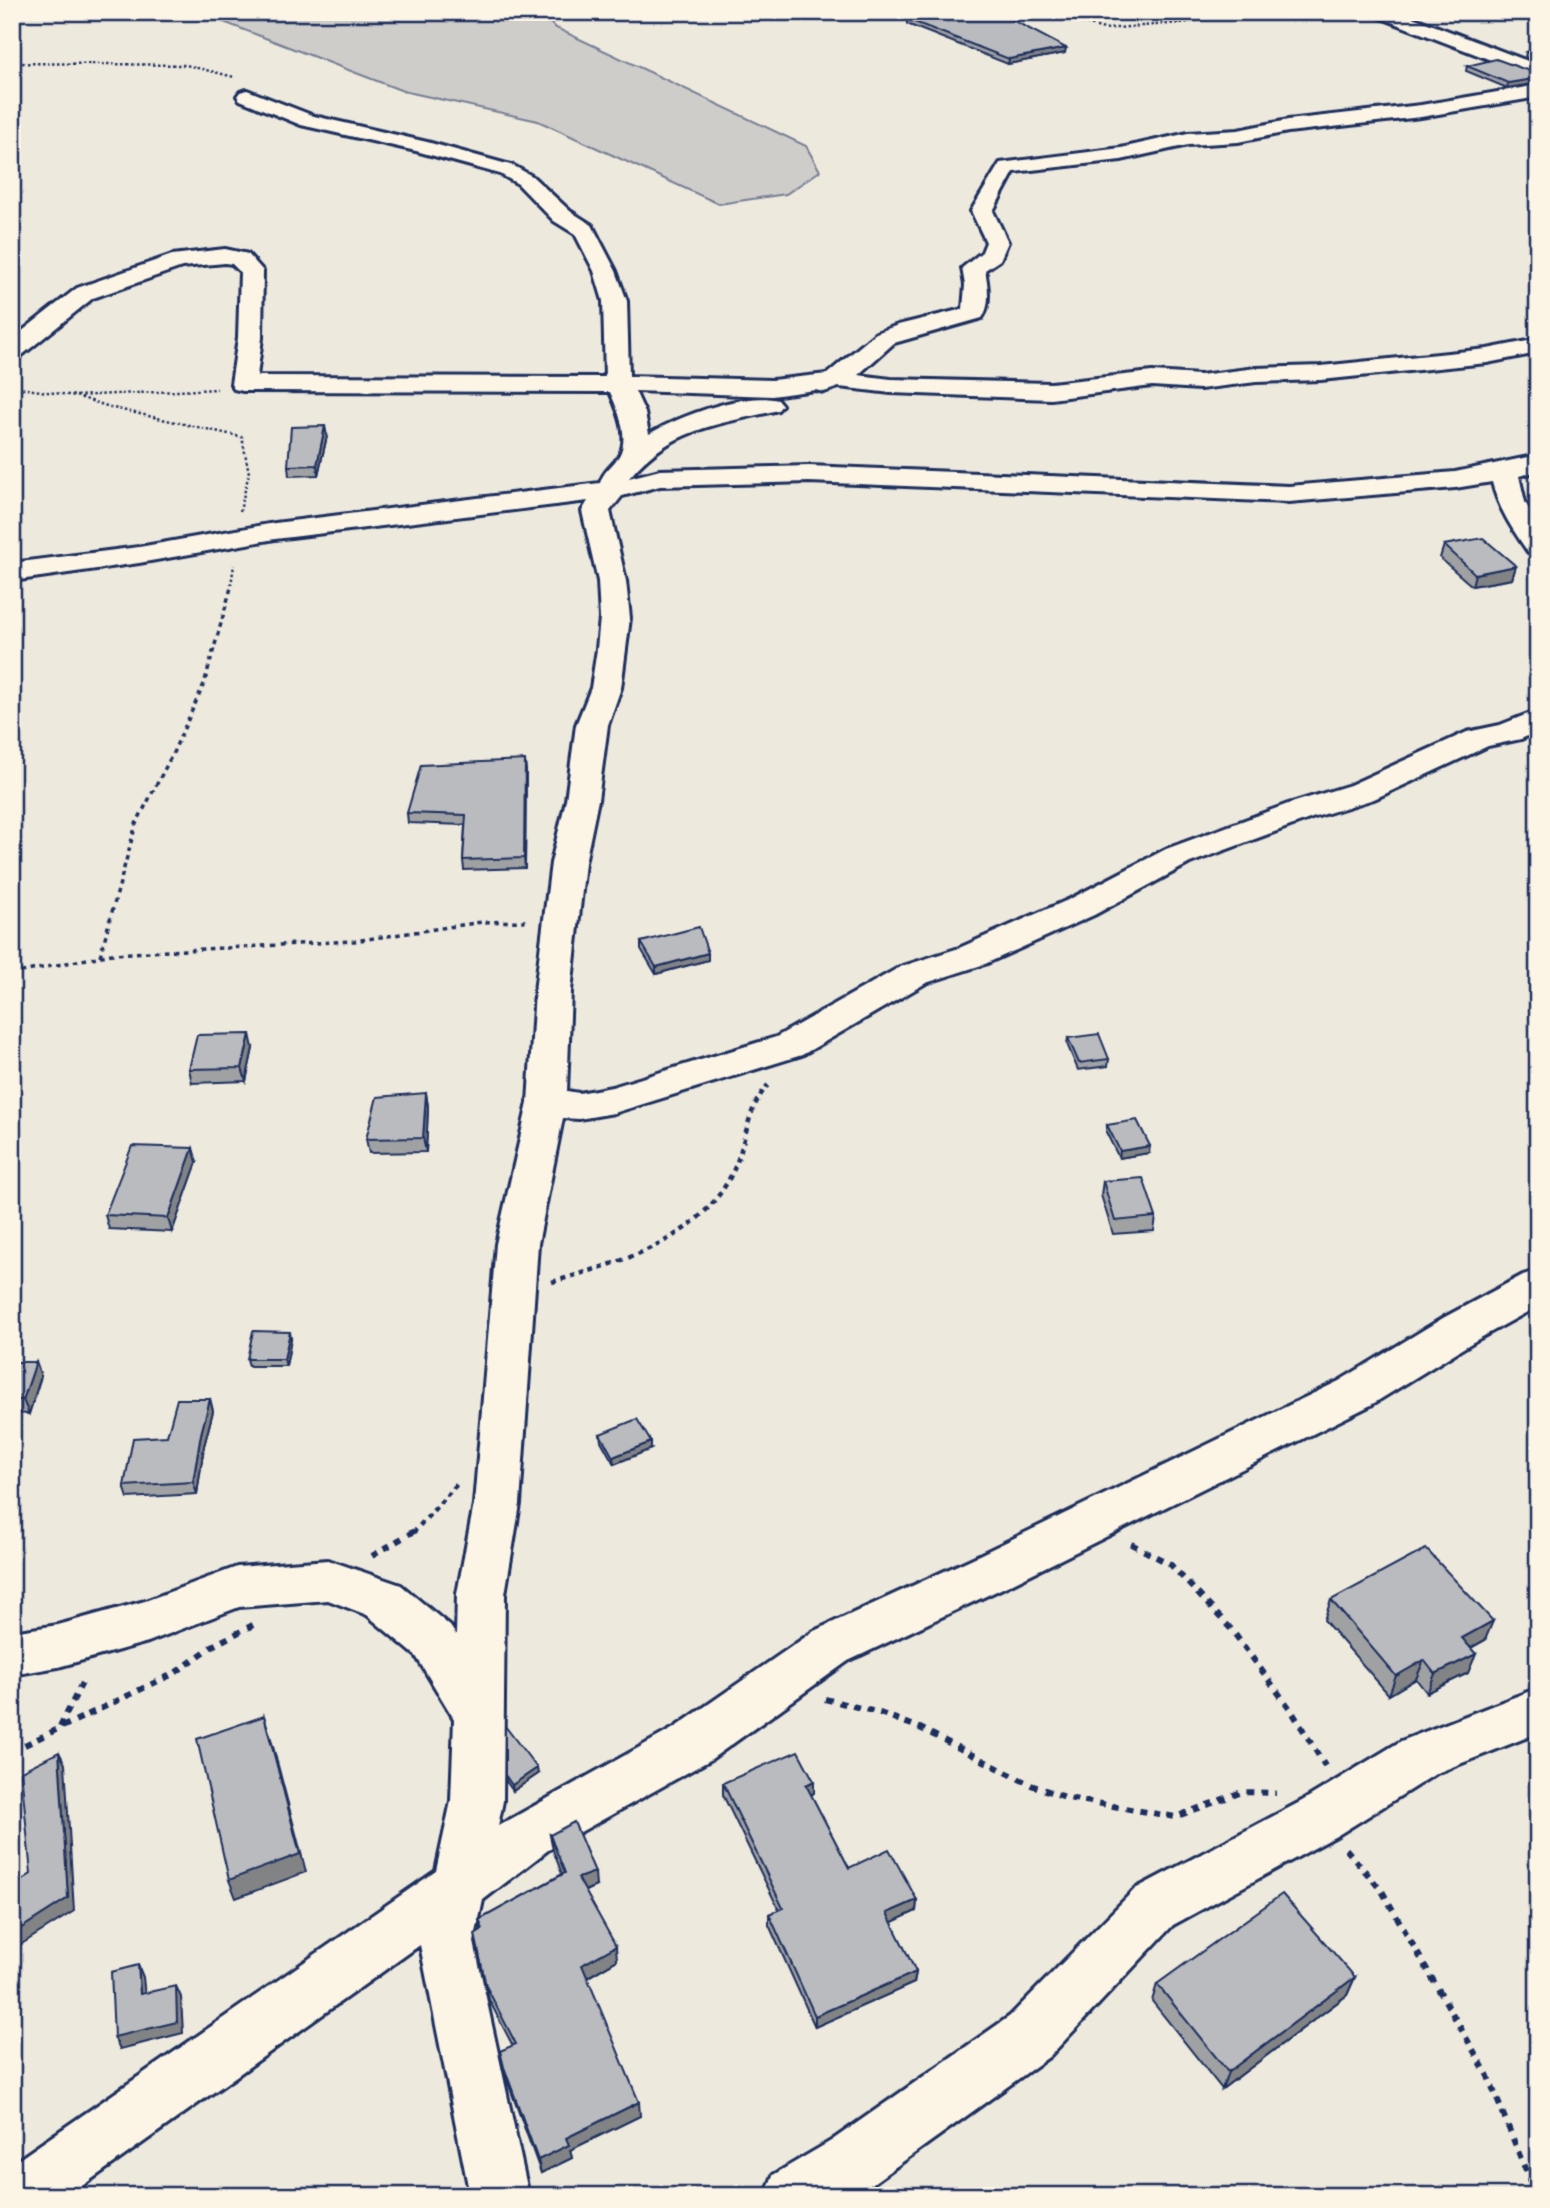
<svg xmlns="http://www.w3.org/2000/svg" width="1550" height="2208" font-family="Kalam,sans-serif">
<rect width="100%" height="100%" fill="#eee9dd"/>
<filter id="ink" filterUnits="userSpaceOnUse"><feTurbulence type="fractalNoise" baseFrequency=".0143" numOctaves="2"/><feDisplacementMap in="SourceGraphic" scale="14" xChannelSelector="R" yChannelSelector="G"/><feConvolveMatrix kernelMatrix="1 2 1 2 8 2 1 2 1" color-interpolation-filters="sRGB"/></filter>
<g filter="url(#ink)">
<polygon fill="#cfcdca" stroke="#757e94" stroke-width="2" points="186,12 541,12 554,27 806,146 820,171 786,194 719,204 538,121 403,91 208,16"/>
<g fill="none" stroke-linecap="round" stroke-linejoin="round">
<defs>
<g id="minor">
<polygon points="1373,12 1399,12 1538,65 1538,78 1376,16"/>
<path d="M1538,85V97L1421,117L1288,132L1238,142L1188,145L1121,160L1014,172L993,211L1008,242L1000,260L985,270C988,285 991,305 982,318L894,343L858,375L891,379L1051,383L1152,372L1200,375L1256,368L1321,366L1487,349L1538,339V353L1487,363L1321,380L1256,382L1200,389L1152,386L1051,399L891,393L839,387L824,392L815,390L772,396L635,391L645,413L649,434C678,417 744,391 778,400L782,405L778,410C719,425 671,427 629,478L660,470L809,466L1289,486L1455,472L1538,455V471L1519,476L1525,502L1538,525V554L1528,552C1513,530 1498,508 1492,482L1455,488L1289,502L809,482L660,486L622,496L610,511L626,581L630,618L621,688L608,725L598,800L585,863L571,991L567,1091L579,1093L612,1087L776,1037L900,967L959,948L1070,899L1166,849L1288,804L1350,785L1467,732L1500,725L1538,710V731L1521,739L1488,746L1374,799L1312,818L1190,863L1094,915L985,964L926,983L802,1055L614,1113L579,1119L563,1118L538,1244L520,1504L505,1594L503,1801L498,1826L674,1728L814,1631L973,1558L1339,1381L1443,1318L1523,1275L1538,1270V1306L1473,1342L1371,1405L1007,1586L848,1661L710,1760L548,1850L483,1900L474,1942L529,2196H470L420,1945L68,2196H12V2164L436,1871L451,1801L454,1719L416,1656L367,1615L328,1600L239,1607L148,1642L58,1667L12,1675V1632L58,1625L145,1601L237,1567L328,1560L401,1585L450,1626L456,1635L457,1594L474,1504L496,1244L528,1103L535,991L551,863L566,800L576,725L591,688L597,649L600,618L598,581L582,511L588,501L275,539L139,563L12,581V563L139,547L275,523L600,483C603,471 613,466 619,456C630,437 618,410 610,392L243,391L234,389L231,384L238,338L240,272L232,264L225,263L182,267L93,298L21,356L12,358V339L77,288L172,255L225,249L248,254L263,271L262,338L257,376L605,377L603,301L594,271L575,234L554,221L518,184L500,174L416,151L301,125L240,100L237,96L240,92L247,90L314,116L427,142L514,166L532,176L570,211L592,225L616,271L627,301L629,376L772,380L827,374L876,333L898,325L963,309L965,285L962,268L982,252L986,242L971,211L1000,163L1121,148L1188,133L1238,130L1288,120L1421,105Z"/>
<polygon points="1538,1688 1538,1733 1437,1773 1338,1835 1173,1925 1050,2056 873,2183 851,2196 765,2196 773,2175 831,2141 1010,2016 1135,1889 1302,1801 1401,1741"/>
</g>
</defs>
<use href="#minor" stroke="#1b2f5e" stroke-width="6"/>
<g stroke="#1b2f5e" stroke-width="2.5" stroke-dasharray="2.5 2.5" stroke-linecap="butt">
<polyline points="1043,12 1104,29 1180,23 1259,12"/>
<polyline points="12,63 186,65 234,77"/>
<polyline points="12,387 76,396 217,389"/>
<polyline points="76,396 113,408 242,437 249,473 240,511"/>
<polyline points="231,585 234,565"/>
</g>
<g stroke="#1b2f5e" stroke-width="3.5" stroke-dasharray="4.5 4.5" stroke-linecap="butt">
<polyline points="100,956 136,824 172,755 204,684 232,584"/>
<polyline points="12,974 112,954 354,941 482,922 526,921"/>
</g>
<g stroke="#1b2f5e" stroke-width="4.5" stroke-dasharray="5 5" stroke-linecap="butt">
<path d="M552,1282C621,1262 702,1241 734,1169C747,1140 746,1110 768,1085"/>
<polyline points="413,1533 458,1483"/>
</g>
<g stroke="#1b2f5e" stroke-width="6" stroke-dasharray="7 7" stroke-linecap="butt">
<polyline points="1131,1544 1170,1564 1231,1629 1291,1710 1325,1766"/>
<polyline points="372,1556 414,1531"/>
<polyline points="825,1699 880,1713 920,1728 1031,1785 1068,1798 1175,1817 1242,1792 1276,1793"/>
<polyline points="60,1727 84,1679"/>
<polyline points="12,1751 175,1673 214,1645 253,1625"/>
<polyline points="1346,1849 1382,1891 1487,2074 1536,2196"/>
</g>
<use href="#minor" fill="#fcf5e5" fill-rule="evenodd"/>
</g>
<g fill="#a0a1a3" stroke="#1b2f5e" stroke-width="2">
<polygon points="907,19 1065,53 1008,64 907,24"/>
<polygon points="1538,49 1538,63 1525,57 1526,52"/>
<polygon points="1467,66 1538,74 1538,83 1507,88 1466,71"/>
<polygon points="327,436 318,475 289,476 288,466"/>
<polygon points="1444,545 1516,566 1512,579 1472,586 1440,558"/>
<polygon points="526,770 525,868 464,870 463,860 465,825 408,823 407,813"/>
<polygon points="641,942 708,953 708,960 656,974 641,949"/>
<polygon points="1068,1038 1109,1059 1108,1066 1078,1070 1067,1044"/>
<polygon points="253,1048 246,1081 192,1083 189,1069"/>
<polygon points="426,1093 428,1107 426,1152 369,1153 366,1139"/>
<polygon points="1107,1125 1149,1153 1119,1158 1106,1132"/>
<polygon points="197,1162 172,1232 109,1229 105,1215"/>
<polygon points="1103,1181 1156,1217 1154,1231 1113,1234 1101,1195"/>
<polygon points="291,1339 286,1366 249,1366 247,1359"/>
<polygon points="12,1362 41,1376 29,1414 12,1413"/>
<polygon points="210,1399 213,1411 204,1446 197,1494 128,1498 124,1486 167,1436"/>
<polygon points="600,1434 651,1449 614,1464 601,1441"/>
<polygon points="1331,1600 1485,1640 1471,1648 1468,1673 1427,1693 1416,1679 1389,1695 1324,1620"/>
<polygon points="538,1774 513,1791 506,1781 505,1775"/>
<polygon points="814,1781 814,1793 811,1795 849,1868 917,1900 916,1911 891,1922 916,1972 914,1983 815,2027 769,1925 769,1914 779,1910 723,1795 723,1783"/>
<polygon points="550,1835 596,1886 585,1891 617,1960 587,1978 640,2116 570,2150 572,2158 541,2173 507,2080 500,2051 513,2046 489,2000 486,1986 481,1930 479,1920 562,1874 553,1850"/>
<polygon points="1355,1977 1347,1995 1222,2089 1152,2001 1157,1984"/>
</g>
<g fill="#828385" stroke="#1b2f5e" stroke-width="2">
<polygon points="1066,48 1065,53 1008,64 1009,59"/>
<polygon points="1538,78 1538,83 1507,88 1508,83"/>
<polygon points="325,426 327,436 318,475 317,465"/>
<polygon points="1516,566 1512,579 1472,586 1475,574"/>
<polygon points="525,760 526,770 525,868 524,858"/>
<polygon points="708,953 708,960 656,974 656,967"/>
<polygon points="250,1034 253,1048 246,1081 242,1068"/>
<polygon points="426,1093 428,1107 426,1152 423,1138"/>
<polygon points="1150,1146 1149,1153 1119,1158 1120,1151"/>
<polygon points="193,1148 197,1162 172,1232 168,1218"/>
<polygon points="290,1332 291,1339 286,1366 284,1359"/>
<polygon points="36,1362 41,1376 29,1414 23,1400"/>
<polygon points="210,1399 213,1411 204,1446 197,1494 193,1482 201,1434"/>
<polygon points="651,1442 651,1449 614,1464 613,1457"/>
<polygon points="1493,1621 1485,1640 1454,1657 1462,1638"/>
<polygon points="1476,1654 1468,1673 1427,1693 1435,1674"/>
<polygon points="1424,1660 1416,1679 1389,1695 1396,1676"/>
<polygon points="264,1716 270,1735 306,1872 236,1898 229,1880"/>
<polygon points="59,1752 65,1764 74,1911 12,1950 12,1934 68,1898"/>
<polygon points="537,1768 538,1774 513,1791 512,1785"/>
<polygon points="814,1781 814,1793 806,1797 806,1785"/>
<polygon points="595,1872 596,1886 580,1893 578,1878"/>
<polygon points="917,1900 916,1911 886,1925 887,1913"/>
<polygon points="616,1946 617,1960 584,1979 582,1965"/>
<polygon points="138,1965 143,1977 146,2006 140,1994"/>
<polygon points="916,1972 914,1983 815,2027 815,2016"/>
<polygon points="1355,1977 1347,1995 1222,2089 1228,2072"/>
<polygon points="176,1986 181,1997 183,2033 120,2049 114,2037"/>
<polygon points="639,2102 640,2116 570,2150 572,2158 541,2173 538,2160 566,2138"/>
</g>
<g fill="#babbbe" stroke="#1b2f5e" stroke-width="2">
<polygon points="964,12 997,12 1066,48 1009,59 907,19"/>
<polygon points="1538,49 1538,57 1526,52"/>
<polygon points="1496,59 1538,74 1538,78 1508,83 1467,66"/>
<polygon points="325,426 317,465 288,466 291,427"/>
<polygon points="1483,538 1516,566 1475,574 1444,545"/>
<polygon points="525,760 524,858 463,860 466,815 407,813 421,765"/>
<polygon points="699,927 708,953 656,967 641,942"/>
<polygon points="250,1034 242,1068 189,1069 197,1035"/>
<polygon points="1099,1034 1109,1059 1079,1063 1068,1038"/>
<polygon points="426,1093 423,1138 366,1139 377,1097"/>
<polygon points="1137,1120 1150,1146 1120,1151 1107,1125"/>
<polygon points="132,1146 193,1148 168,1218 105,1215"/>
<polygon points="1143,1178 1156,1217 1115,1221 1103,1181"/>
<polygon points="253,1331 290,1332 284,1359 247,1359"/>
<polygon points="12,1362 36,1362 23,1400 12,1400"/>
<polygon points="177,1399 210,1399 201,1434 193,1482 124,1486 133,1438 167,1436"/>
<polygon points="637,1419 651,1442 613,1457 600,1434"/>
<polygon points="1426,1549 1493,1621 1462,1638 1476,1654 1435,1674 1424,1660 1396,1676 1331,1600"/>
<polygon points="264,1716 300,1854 229,1880 197,1739"/>
<polygon points="505,1726 537,1768 512,1785 505,1775"/>
<polygon points="798,1751 814,1781 806,1785 849,1868 889,1849 917,1900 887,1913 916,1972 815,2016 769,1914 783,1908 723,1783"/>
<polygon points="59,1752 68,1898 12,1934 12,1887 31,1874 21,1771"/>
<polygon points="574,1822 595,1872 578,1878 616,1946 582,1965 639,2102 566,2138 569,2145 538,2160 504,2067 500,2051 516,2044 486,1986 475,1934 483,1929 479,1920 565,1873 550,1835"/>
<polygon points="1282,1894 1355,1977 1228,2072 1157,1984"/>
<polygon points="138,1965 140,1994 176,1986 177,2022 114,2037 111,1972"/>
</g>
</g>
<rect width="1550" height="2208" fill="none" stroke="#fcf5e5" stroke-width="42"/>
<rect x="21" y="21" width="1508" height="2166" fill="none" stroke="#1b2f5e" stroke-width="2.5" filter="url(#ink)"/>
</svg>
